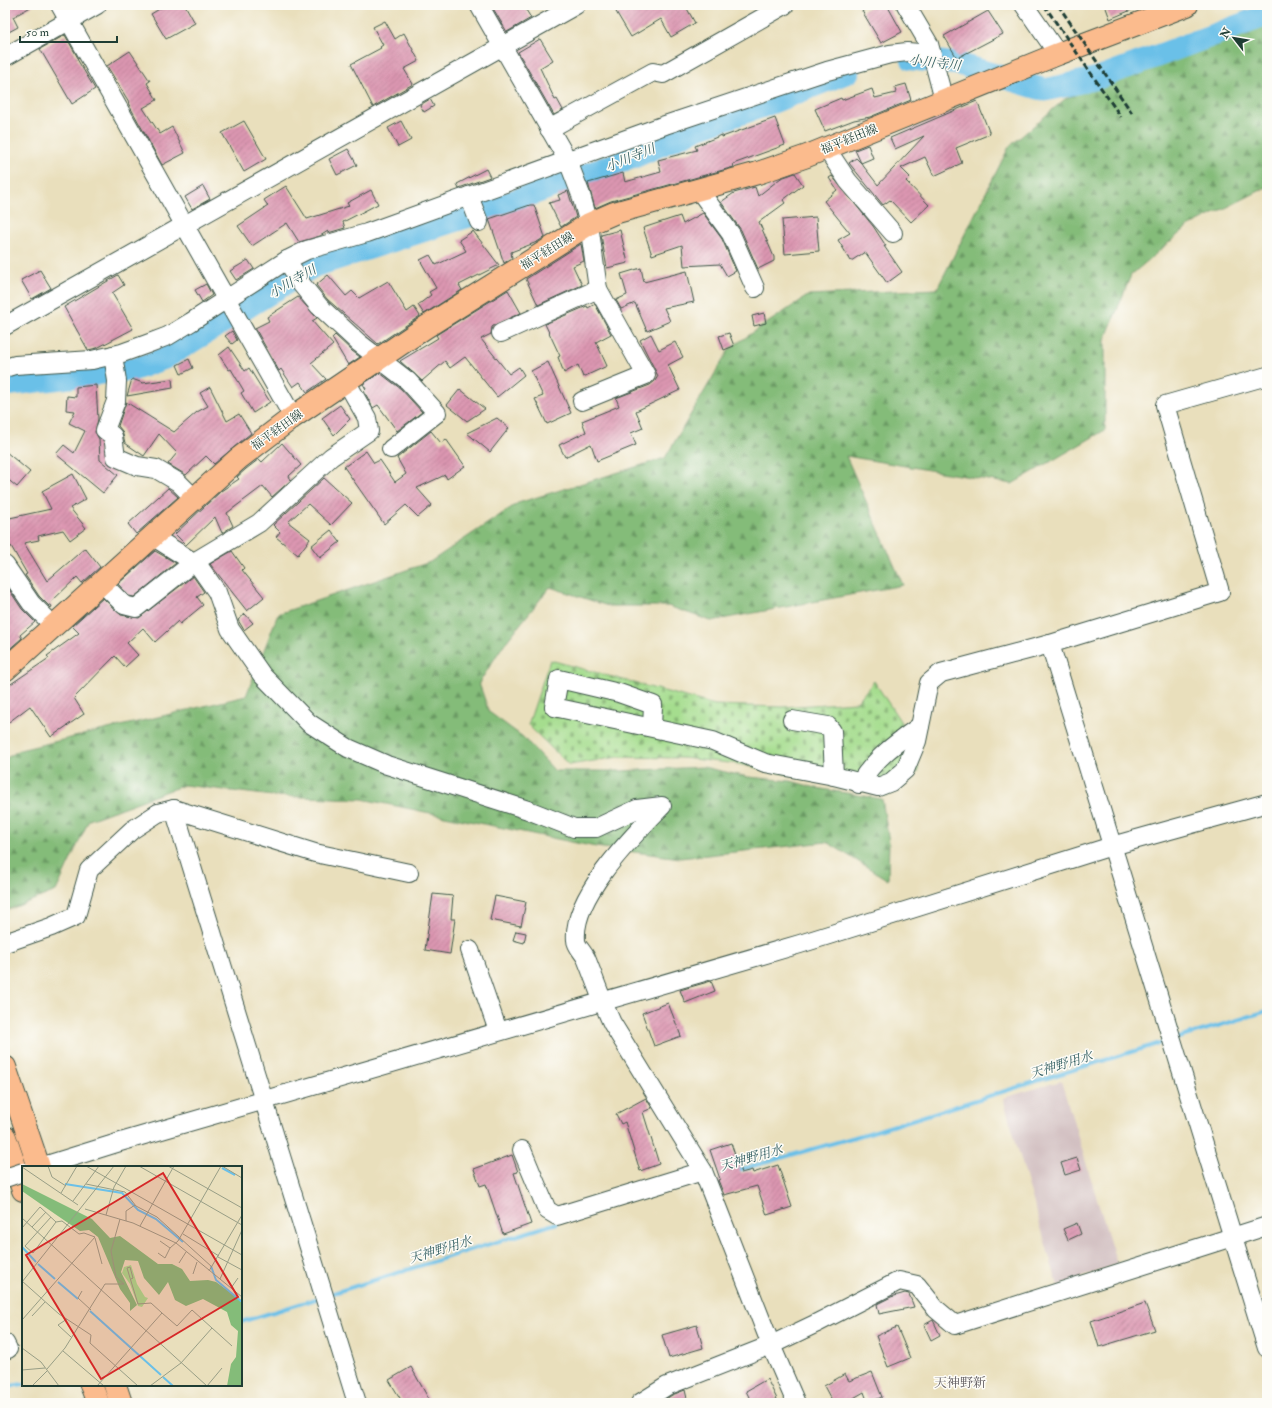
<svg xmlns="http://www.w3.org/2000/svg" width="1272" height="1408" font-family="'IM FELL Double Pica','Noto Serif JP',serif">
<defs>
<pattern id="forest-firs" width="22" height="20" patternUnits="userSpaceOnUse"><rect width="22" height="20" fill="#84bc79"/><path d="M5 1l3.5 6h-7zM16 11l3.5 6h-7z" fill="#6b9a64"/></pattern>
<pattern id="cemetery-stones" width="16" height="16" patternUnits="userSpaceOnUse"><rect width="16" height="16" fill="#a5dd8e"/><path d="M2 7V4a2 2 0 0 1 4 0v3zM10 15v-3a2 2 0 0 1 4 0v3z" fill="#86b475"/></pattern>
<pattern id="building-hatch" width="6" height="6" patternUnits="userSpaceOnUse"><rect width="6" height="6" fill="#dc96b1"/><path d="M-1 1l2-2M0 6l6-6M5 7l2-2" fill="none" stroke="#b27c91"/></pattern>
</defs>
<rect width="100%" height="100%" fill="#fdfcf7"/>
<filter id="ink" filterUnits="userSpaceOnUse"><feTurbulence type="fractalNoise" baseFrequency=".025" numOctaves="2"/><feDisplacementMap in="SourceGraphic" scale="8" xChannelSelector="R" yChannelSelector="G"/><feConvolveMatrix kernelMatrix="1 2 1 2 8 2 1 2 1" color-interpolation-filters="sRGB"/></filter>
<filter id="wash" filterUnits="userSpaceOnUse"><feTurbulence type="fractalNoise" baseFrequency=".012" numOctaves="4" result="noise"/><feDisplacementMap in="SourceGraphic" scale="16" xChannelSelector="R" yChannelSelector="G"/><feGaussianBlur stdDeviation="0.9" result="paint"/><feColorMatrix in="noise" values="0 0 0 0 0 0 0 0 0 0 0 0 0 0 0 0 0 1.4 0 .05"/><feComposite in="paint" operator="in"/></filter>
<g filter="url(#wash)">
<rect width="100%" height="100%" fill="#e9dfbc"/>
<polygon fill="#d2bfc1" points="1061,1081 1117,1264 1058,1286 1003,1098"/>
<polygon fill="url(#forest-firs)" stroke="#527c56" points="1267,5 1267,187 1186,228 1131,275 1105,340 1105,430 1012,484 846,456 903,585 711,621 668,606 608,606 550,587 502,647 479,683 489,712 523,737 555,771 620,771 703,767 748,777 791,781 816,788 882,799 889,842 888,880 827,842 680,858 596,847 362,799 273,796 184,785 89,820 56,891 5,911 5,759 20,750 246,696 278,614 430,562 518,503 665,458 730,348 809,295 937,289 1009,147 1065,99 1195,35"/>
<polygon fill="url(#cemetery-stones)" stroke="#628d61" points="550,660 715,705 782,707 857,702 874,681 904,727 919,771 887,796 738,764 683,758 618,757 569,765 528,725"/>
<g fill="none" stroke-linecap="round" stroke-linejoin="round">
<g stroke="#6bc0e8" stroke-width="4">
<polyline points="1175,1039 1267,1011"/>
<polyline points="735,1171 869,1133 1167,1041"/>
<polyline points="327,1295 557,1223"/>
<polyline points="241,1322 319,1298"/>
<polyline points="5,1387 23,1384"/>
</g>
<g stroke="#6bc0e8" stroke-width="23">
<polyline points="912,59 959,64 1045,90 1098,78 1267,15"/>
<polyline points="5,385 135,369 165,358 314,266 494,208 634,157 700,127 763,106 848,72"/>
</g>
</g>
<g id="blocks">
<g fill="url(#building-hatch)">
<polygon points="5,5 34,5 13,17 18,27 5,34"/>
<polygon points="166,5 185,5 195,23 166,39 151,14"/>
<polygon points="491,5 523,5 531,18 507,32"/>
<polygon points="612,5 685,5 695,23 671,37 661,19 631,37"/>
<polygon points="873,5 887,5 902,32 881,43 862,11"/>
<polygon points="1105,5 1143,5 1110,19"/>
<polygon points="988,11 1003,34 957,58 944,36"/>
<polygon points="385,21 395,39 404,33 419,61 404,69 413,84 373,107 351,64 381,48 380,47 383,45 373,27"/>
<polygon points="65,35 78,58 77,59 95,89 72,104 40,49"/>
<polygon points="540,39 553,60 540,68 555,100 557,99 563,110 554,115 518,52"/>
<polygon points="130,51 150,81 147,83 157,100 143,108 160,134 172,127 185,153 162,165 128,103 129,102 107,66"/>
<polygon points="906,84 911,100 870,117 854,120 825,131 815,109 841,98 842,100 872,89 875,98 896,93 895,87"/>
<polygon points="430,99 434,106 424,112 420,105"/>
<polygon points="977,101 990,134 956,148 962,163 934,176 925,157 901,168 910,177 906,181 929,205 911,222 890,200 883,205 849,163 856,158 861,163 855,150 868,145 873,158 861,163 878,185 924,136 895,149 890,138"/>
<polygon points="775,118 785,145 733,164 734,167 611,201 595,208 588,183 623,173 625,182 661,172 658,160 697,150 695,146 722,135 722,137"/>
<polygon points="244,121 266,159 244,172 222,133"/>
<polygon points="401,121 411,140 398,147 388,128"/>
<polygon points="348,149 357,165 337,175 329,159"/>
<polygon points="486,169 490,177 459,188 457,184"/>
<polygon points="795,173 803,185 783,200 785,203 759,222 774,257 774,261 758,269 741,230 721,202 734,193 755,187 758,196 781,178"/>
<polygon points="832,176 873,226 886,246 884,246 902,272 887,283 865,252 851,261 838,240 850,233 824,201 837,190 829,178"/>
<polygon points="203,186 210,199 192,209 185,197"/>
<polygon points="286,186 307,219 349,206 347,203 371,190 378,204 343,222 345,228 328,233 328,231 320,236 299,242 287,223 252,246 238,226 268,206 264,200"/>
<polygon points="568,191 576,217 561,227 549,203 560,200 558,195"/>
<polygon points="530,205 534,205 545,237 537,242 511,252 512,258 504,263 489,219"/>
<polygon points="703,213 722,239 736,271 727,276 720,264 684,266 682,245 652,255 643,228 680,216 683,224"/>
<polygon points="816,217 819,251 785,254 782,220"/>
<polygon points="620,230 628,263 607,268 601,235"/>
<polygon points="473,231 499,265 459,285 462,290 424,314 418,305 431,295 429,292 436,288 420,260 430,255 436,265 466,251 459,240"/>
<polygon points="581,244 584,261 573,266 582,285 538,305 526,279"/>
<polygon points="248,260 254,269 236,280 230,271"/>
<polygon points="641,268 644,282 687,271 694,302 664,308 670,321 647,331 635,303 621,309 616,300 627,295 621,274"/>
<polygon points="40,270 51,288 32,299 21,280"/>
<polygon points="118,275 124,285 112,293 133,329 97,348 88,350 64,307"/>
<polygon points="328,275 346,296 352,291 359,298 388,281 407,312 414,307 420,316 378,344 327,299 316,285"/>
<polygon points="206,284 212,295 202,302 195,290"/>
<polygon points="508,290 521,313 496,324 492,327 491,334 481,339 509,374 519,367 524,375 497,397 465,357 450,368 445,361 422,381 400,361 438,338 436,335"/>
<polygon points="298,297 317,318 312,321 333,345 311,363 326,379 307,392 300,382 293,387 281,369 279,371 255,328 269,321 267,317"/>
<polygon points="595,304 611,334 596,342 607,366 583,377 578,365 564,373 558,357 560,356 545,324 587,306 588,308"/>
<polygon points="764,313 766,323 754,326 752,316"/>
<polygon points="232,331 237,340 232,344 225,336"/>
<polygon points="729,333 734,346 724,350 719,336"/>
<polygon points="651,334 659,350 675,342 683,357 668,365 680,390 636,411 643,428 631,433 636,445 597,461 591,444 565,457 559,445 586,432 582,421 619,406 616,398 650,385 655,381 658,376 640,340"/>
<polygon points="335,335 352,351 360,357 348,365 332,338"/>
<polygon points="229,347 245,371 249,368 270,402 253,413 241,393 244,391 231,369 229,370 219,355"/>
<polygon points="189,359 193,368 181,374 177,365"/>
<polygon points="548,362 571,413 547,424 535,399 543,396 531,371"/>
<polygon points="380,373 401,389 422,412 397,431 378,405 373,408 364,391 366,389 363,384"/>
<polygon points="132,379 143,383 172,379 173,388 127,396"/>
<polygon points="96,385 98,419 95,432 99,439 100,460 118,475 103,493 56,454 64,445 74,453 85,431 69,423 75,411 66,410 67,396 76,397 76,387"/>
<polygon points="210,387 227,421 239,414 251,433 214,464 206,456 186,475 168,464 177,453 159,434 144,456 125,443 122,431 118,426 126,402 174,432 197,412 208,406 200,393"/>
<polygon points="460,389 485,409 467,421 447,405"/>
<polygon points="340,405 350,419 334,435 322,418"/>
<polygon points="497,418 509,428 490,452 467,433"/>
<polygon points="431,431 441,443 446,439 465,466 447,479 445,475 417,488 432,505 418,517 406,505 384,524 344,467 366,451 374,463 380,460 395,482 406,474 397,458"/>
<polygon points="282,443 301,465 289,476 291,480 272,497 263,486 227,513 233,526 222,533 215,517 186,545 175,534 221,491 239,479 237,477 246,469 259,459 262,462"/>
<polygon points="5,451 30,472 17,487 5,477"/>
<polygon points="73,474 86,499 70,508 86,528 70,540 63,530 38,536 39,540 24,543 47,581 85,548 100,567 82,583 77,577 49,604 52,606 51,608 39,596 25,575 27,574 11,546 5,548 5,519 51,509 42,491"/>
<polygon points="324,478 352,503 331,525 308,504 288,522 310,539 298,555 276,537 280,532 273,525"/>
<polygon points="168,488 178,497 136,534 128,524"/>
<polygon points="331,530 340,542 320,558 311,546"/>
<polygon points="155,551 176,563 134,597 129,596 118,584"/>
<polygon points="232,551 244,568 242,570 264,597 247,611 210,564"/>
<polygon points="193,576 204,592 197,597 203,605 180,624 178,621 155,642 143,628 127,643 138,655 125,667 115,656 74,698 84,714 51,737 30,706 5,725 5,688 49,658 47,656 79,633 72,626 103,598 121,615 139,618"/>
<polygon points="8,588 22,609 35,622 20,635 22,638 5,653 5,590"/>
<polygon points="245,614 253,623 244,630 238,620"/>
<polygon points="433,894 453,896 451,919 455,919 450,954 425,950"/>
<polygon points="495,896 526,902 521,926 490,920"/>
<polygon points="516,931 526,933 524,943 513,940"/>
<polygon points="711,981 715,991 685,1003 680,990"/>
<polygon points="668,1003 681,1036 654,1046 642,1013"/>
<polygon points="646,1098 652,1108 643,1112 659,1164 640,1171 625,1122 621,1124 616,1114"/>
<polygon points="731,1143 741,1173 752,1170 753,1173 778,1165 792,1207 767,1215 757,1186 724,1195 718,1180 720,1179 710,1150"/>
<polygon points="512,1155 518,1172 514,1173 531,1224 503,1234 486,1184 480,1186 474,1169"/>
<polygon points="1077,1158 1081,1170 1065,1175 1061,1163"/>
<polygon points="1077,1223 1081,1234 1068,1240 1063,1229"/>
<polygon points="905,1293 909,1294 914,1307 879,1314 877,1304 891,1297"/>
<polygon points="1145,1303 1155,1330 1099,1347 1091,1321"/>
<polygon points="933,1320 940,1335 931,1340 924,1325"/>
<polygon points="697,1325 703,1348 669,1358 662,1335"/>
<polygon points="897,1327 910,1358 888,1367 876,1336"/>
<polygon points="411,1367 431,1403 403,1403 389,1380"/>
<polygon points="872,1372 882,1397 868,1403 864,1392 845,1403 833,1403 824,1386 845,1374 849,1381"/>
<polygon points="767,1379 777,1399 769,1403 752,1403 746,1391"/>
<polygon points="685,1390 688,1403 660,1403 672,1395"/>
</g>
</g>
</g>
<g filter="url(#ink)">
<use href="#blocks" fill-opacity="0" stroke="#3d5548" stroke-width="1"/>
<g fill="none" stroke-linecap="round" stroke-linejoin="round">
<defs>
<g id="minor">
<polyline points="60,5 293,417"/>
<polyline points="479,5 568,161 581,195 589,224 598,289 501,333"/>
<polyline points="906,5 929,44 944,100"/>
<polyline points="1024,5 1058,54"/>
<polyline points="5,57 97,5"/>
<polyline points="549,129 653,72 663,74 785,5"/>
<polyline points="826,148 848,181 893,233"/>
<polyline points="699,190 731,234 755,288"/>
<polyline points="469,196 479,222"/>
<polyline points="287,260 302,285 319,306 359,343 408,381 437,413 391,449"/>
<polyline points="5,326 576,5"/>
<polyline points="113,355 117,381 116,401 105,430 113,436 116,457 137,466 156,469 178,482 194,498"/>
<polyline points="5,368 15,365 92,360 122,353 147,344 168,336 191,322 287,260 307,250 367,233 665,125 827,71 890,54 907,52 932,54"/>
<polyline points="1267,376 1165,405 1220,592 1050,644 1267,1348"/>
<polyline points="582,401 646,375 598,289"/>
<path d="M152,536L198,565L217,592L230,629L262,675L309,723L348,748L387,765L528,810L574,828H596L637,809L662,806C633,836 572,896 576,940C576,946 583,952 586,958C595,980 602,1002 612,1023L703,1171L771,1345L796,1403"/>
<polyline points="5,565 31,603 53,625"/>
<polyline points="101,582 124,605 136,608 194,562 259,523 331,457 369,431 367,418 346,381"/>
<polyline points="792,720 828,726 832,731 834,776"/>
<polyline points="652,727 653,705 619,693 559,679 554,707 713,741 765,763 834,776 878,787 891,782 905,770 917,741 929,683 941,673 1050,644"/>
<path d="M859,784C875,758 896,743 920,726"/>
<polyline points="174,809 315,853 409,873"/>
<polyline points="5,943 51,927 76,916 89,870 132,830 158,813 174,809 357,1403"/>
<polyline points="470,950 498,1031"/>
<polyline points="522,1150 547,1210 557,1216 703,1171"/>
<polyline points="40,1167 117,1143 800,944 1112,846 1267,803"/>
<polyline points="5,1343 8,1349 5,1350"/>
<polyline points="640,1403 667,1386 771,1345 815,1324 899,1281 917,1285 936,1309 955,1325 1267,1226"/>
</g>
<polyline id="major" points="5,670 238,459 293,417 426,327 589,224 614,213 758,173 807,156 1058,54 1187,5"/>
<g id="highway">
<polyline points="5,1067 39,1167"/>
<polyline points="5,1137 23,1190"/>
<polyline points="91,1385 98,1403"/>
<polyline points="115,1385 121,1403"/>
</g>
</defs>
<use href="#minor" stroke="#3d5548" stroke-width="20"/>
<use href="#major" stroke="#3d5548" stroke-width="24"/>
<use href="#highway" stroke="#3d5548" stroke-width="24"/>
<use href="#minor" stroke="#fff" stroke-width="18"/>
<use href="#major" stroke="#fbbb8d" stroke-width="22"/>
<use href="#highway" stroke="#fbbb8d" stroke-width="22"/>
<g stroke="#1f3d34" stroke-width="3" stroke-dasharray="6 3" stroke-linecap="butt">
<polyline points="1044,5 1121,117"/>
<polyline points="1058,5 1132,113"/>
</g>
<defs>
<polyline id="minor-bridge" points="5,1178 23,1172"/>
</defs>
<use href="#minor-bridge" stroke="#3d5548" stroke-width="20" stroke-linecap="butt"/>
<use href="#minor-bridge" stroke="#fff" stroke-width="18"/>
</g>
</g>
<g text-anchor="middle" stroke-width="3" stroke-linejoin="round" paint-order="stroke">
<g font-size="12" fill="#1f3d34" stroke="#fdfcf7">
<text transform="translate(849 139) rotate(-22)" y="4">福平経田線</text>
<text transform="translate(547 251) rotate(-32)" y="4">福平経田線</text>
<text transform="translate(277 430) rotate(-36)" y="4">福平経田線</text>
</g>
<g font-size="13" font-style="italic" fill="#325e61" stroke="#fdfcf7">
<text transform="translate(935 62) rotate(7)" y="5">小川寺川</text>
<text transform="translate(630 157) rotate(-22)" y="5">小川寺川</text>
<text transform="translate(292 281) rotate(-30)" y="5">小川寺川</text>
<text transform="translate(1061 1064) rotate(-17)" y="5">天神野用水</text>
<text transform="translate(751 1157) rotate(-16)" y="5">天神野用水</text>
<text transform="translate(440 1249) rotate(-17)" y="5">天神野用水</text>
</g>
<g font-size="13" fill="#615c60" stroke="#fdfcf7">
<text x="960" y="1387">天神野新</text>
</g>
</g>
<g transform="translate(22 1166)">
<rect width="220" height="220" fill="#e9dfbc"/>
<path d="M0,18L70,53L88,72L98,70L136,98H150L160,103L168,115L186,114L194,116L219,134V220H205L209,198L214,191L216,165L209,159L205,146L181,133L164,140L153,134L146,116L137,129L122,112L116,95L103,94L99,106L115,139L108,145V137L98,123L76,71L67,64L58,65L33,48L0,25Z" fill="#84bc79"/>
<path d="M109,99L115,118L123,131L126,132L120,141L116,140L108,118L100,107L102,101Z" fill="#a5dd8e"/>
<path fill="none" stroke="#6bc0e8" stroke-width="2" d="M200,2L213,9M43,18L100,27L116,44L134,53L161,76M0,81L14,96M16,98L33,113M189,100L194,114L220,136M36,116L56,133M68,145L139,209M141,211L151,220"/>
<path fill="none" stroke="#989e86" stroke-width="1" d="M26,0L30,11L44,20M64,0L220,89M117,0L220,59M146,0L220,42M200,0L220,12M0,1L56,39M64,18L103,26L114,40L135,51L190,101M39,27L55,0M51,35L77,0M63,43L111,57L154,77L220,131M84,49L92,21L104,0M29,51L3,80L11,87L34,56M0,52L185,220M104,55V45L113,39M118,60L152,0M10,61L24,46M0,62L18,41L34,56L40,55L57,68L62,67L73,71L0,154M161,68L197,90M73,72L80,98M138,75L148,82L156,75L199,0M136,87L143,92L148,82M196,91L220,104M157,97L164,86M187,105L220,49M171,108L175,96M109,113L111,112L108,101L105,102L116,138L129,137L140,147M198,113L220,64M0,115L37,148L69,169L68,177L116,220M0,116L92,0M209,122L216,112M60,125L56,132L69,144M10,150L23,136M45,153L36,159L49,171M0,182L19,196L37,220M41,185L82,220M25,203L43,182L83,118H102L94,111L89,85L98,53M0,204L23,202M10,220L25,205M75,220L140,147L155,160L170,144L210,180M128,220L159,197L190,162M185,220L200,202"/>
<path fill="#d62828" fill-opacity="0.15" stroke="#d62828" stroke-width="2" d="M141,7L216,131L79,213L4,89Z"/>
<rect width="220" height="220" fill="none" stroke="#1f3d34" stroke-width="2"/>
</g>
<rect width="1272" height="1408" fill="none" stroke="#fdfcf7" stroke-width="20"/>
<g transform="translate(1234 38) rotate(301)" stroke="#fdfcf7" stroke-width="3" paint-order="stroke">
<path d="M0-3L7 15L0 10L-7 15Z" fill="#1f3d34"/>
<text y="-6" font-size="11" font-weight="bold" text-anchor="middle" fill="#1f3d34">N</text>
</g>
<path d="M20 36v6h97v-6" fill="none" stroke="#1f3d34" stroke-width="2"/>
<text x="26" y="36" font-size="12" fill="#1f3d34" stroke="#fdfcf7" stroke-width="3" paint-order="stroke">50 m</text>
</svg>
